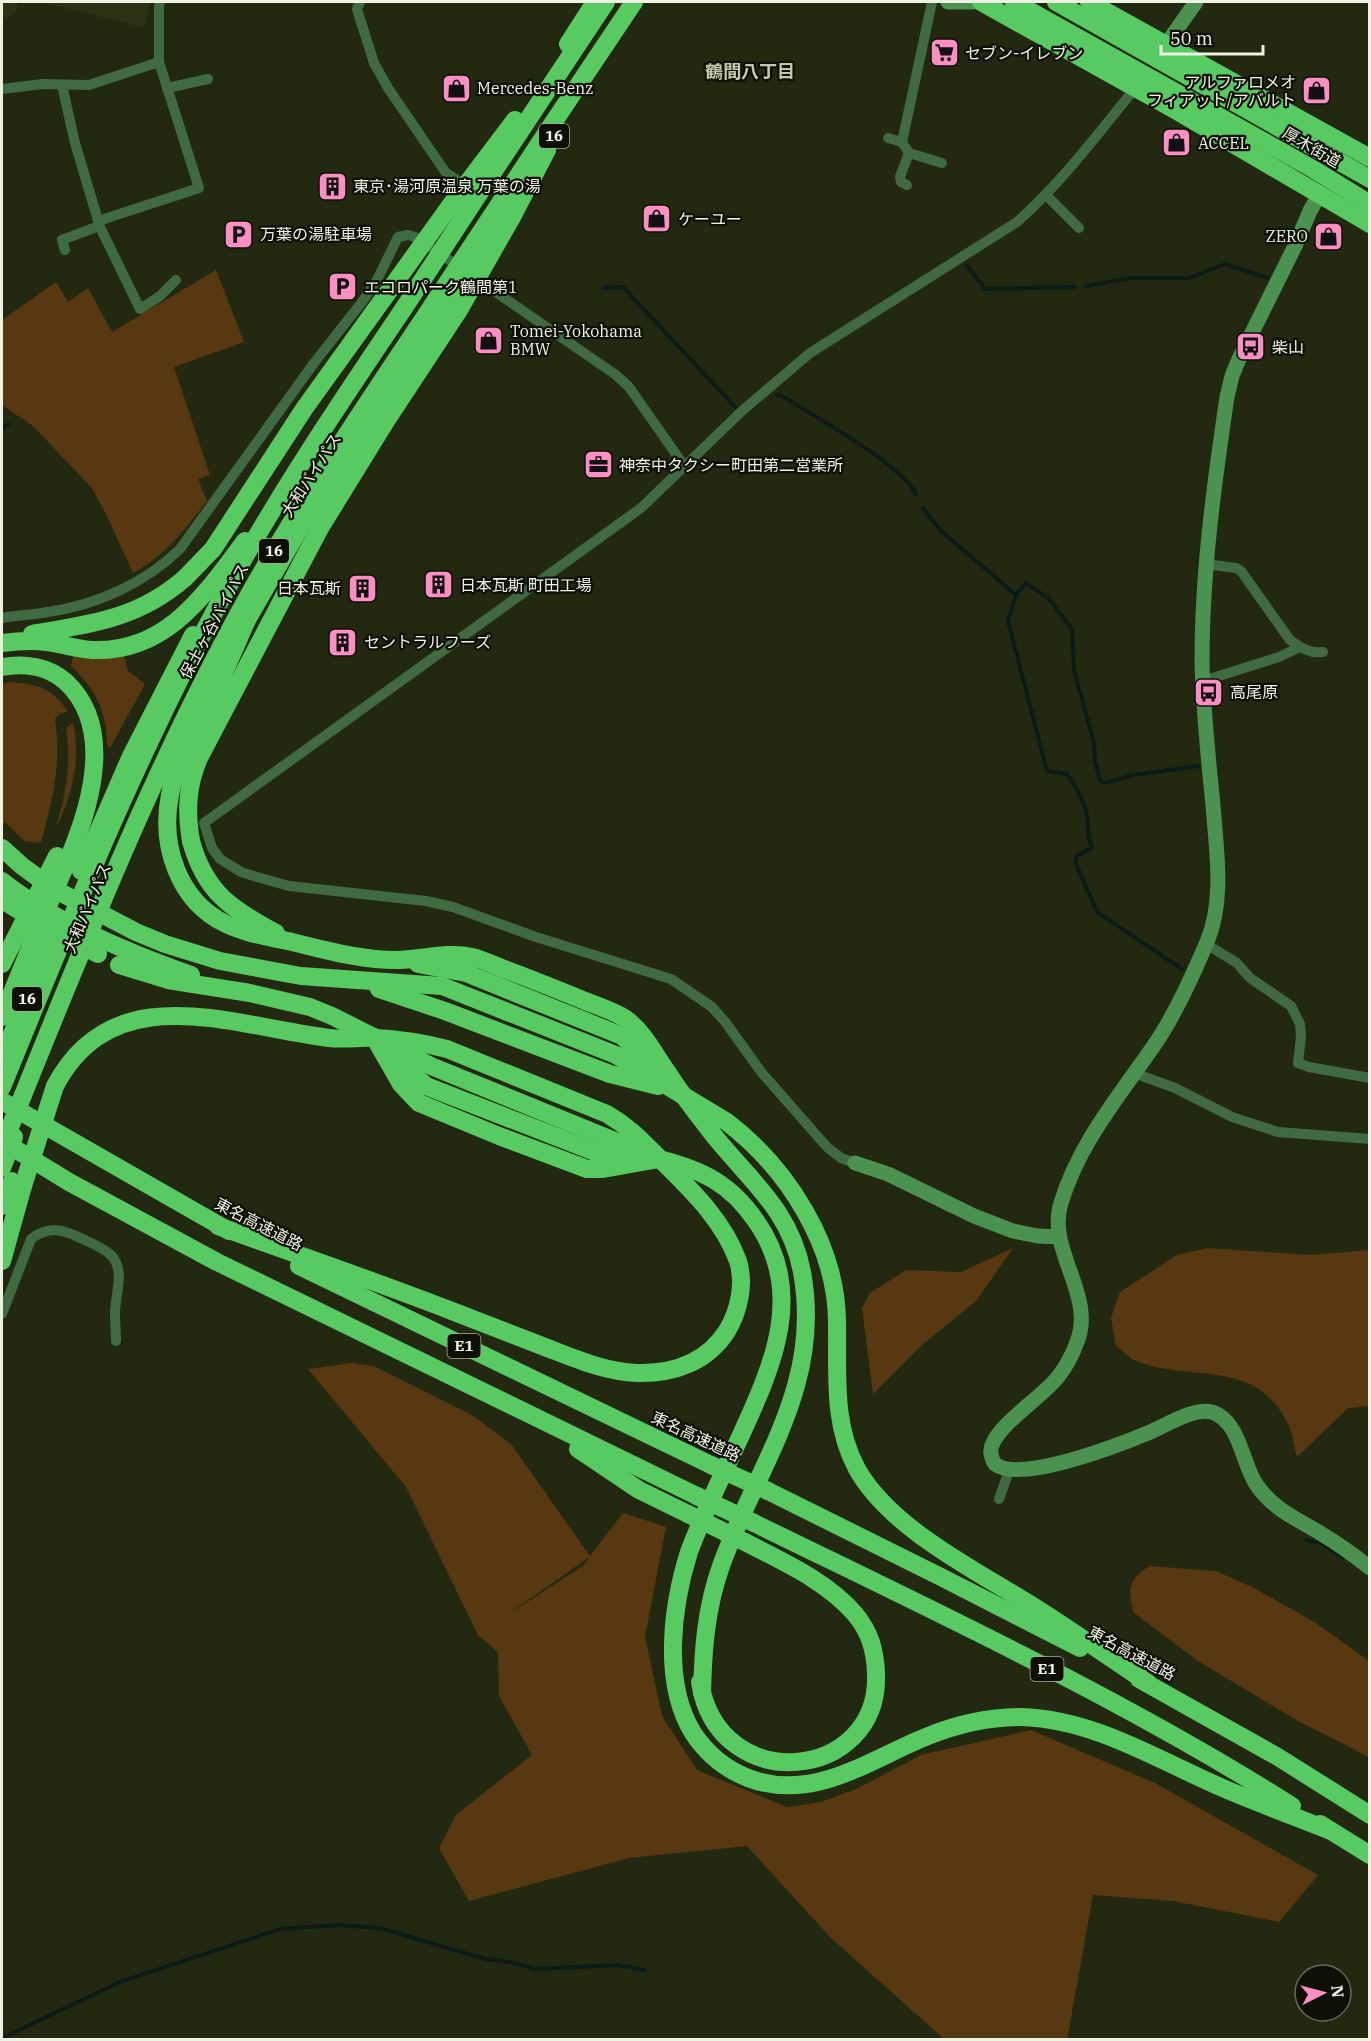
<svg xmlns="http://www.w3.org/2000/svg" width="1371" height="2041" font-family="'IBM Plex Serif','Noto Sans JP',serif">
<rect width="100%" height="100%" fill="#232910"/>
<g fill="#2b3112">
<polygon points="2,2 18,2 16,10 9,18 2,19"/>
<polygon points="40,2 150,2 144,28"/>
</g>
<g fill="#583810" fill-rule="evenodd">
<path d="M216,270L244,342L174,367L210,475L198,479L207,501C184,531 166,555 133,573L107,516L92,488L33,426L2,405V320L56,282L68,302L88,288L112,332Z"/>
<path d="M73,656L90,659L124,656L128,671L145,684L110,748L107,746C107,712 96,689 71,666Z"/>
<path d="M10,682C38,684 51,688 68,711L58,715L55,719C62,764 52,801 41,843L24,841L5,822L2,826V684Z"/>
<path d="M73,723C81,758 73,791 58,824L57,823C67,791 71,761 66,728Z"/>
<polygon points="1013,1248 976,1301 922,1345 873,1394 862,1308 870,1293 906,1270 961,1272"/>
<path d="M1208,1248L1310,1255L1369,1250V1406L1348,1408L1297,1457C1294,1447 1293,1435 1289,1426C1256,1355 1189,1384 1134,1360C1128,1357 1122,1350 1116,1346L1111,1318L1120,1292L1177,1255Z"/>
<path d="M351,1363L373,1366L472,1415L511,1444L590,1556L623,1513L666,1527L645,1637L662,1716L697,1770L787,1807L821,1802L856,1789L921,1755L1031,1730L1155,1783L1318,1875L1279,1922L1173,1901L1093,1895L1067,2040L944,2039L830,1937L747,1846L629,1858L469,1901L439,1848L456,1815L532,1755L499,1696L498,1652L478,1635L406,1487L308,1369ZM589,1558L584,1565L504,1617L588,1558Z"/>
<path d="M1149,1566L1216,1571L1254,1588L1316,1623L1369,1661V1757L1298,1721L1198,1661L1133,1612C1128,1589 1128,1580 1149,1566Z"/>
</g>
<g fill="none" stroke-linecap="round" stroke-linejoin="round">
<g stroke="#0b1b16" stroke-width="4">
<polyline points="967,265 985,289 1075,287"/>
<polyline points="1086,286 1131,278 1189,278 1225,264 1268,278"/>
<polyline points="603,288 623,287 735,407"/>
<path d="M777,395L779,394C810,414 904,465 916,495"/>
<polyline points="2,429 8,424"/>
<polyline points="923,508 941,531 1016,595"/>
<path d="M1182,969L1097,912L1076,864V857L1092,847C1088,836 1088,834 1088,824C1088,809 1076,786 1067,774L1047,771L1008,621L1016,595L1026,583L1049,599L1072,629L1074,670L1094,743L1095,761L1100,780L1104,783L1134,775L1198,766"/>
<polyline points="1306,1540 1321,1543 1343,1557"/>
<polyline points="2,2038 120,1982 280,1929 337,1925 380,1928 485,1959 510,1962 535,1969 618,1965 645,1970"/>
</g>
<g stroke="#406b42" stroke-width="10">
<polyline points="360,2 357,9 374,63 388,88 446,173 468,187"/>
<polyline points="62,85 75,143 100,227 140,309 160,296 176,280"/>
<polyline points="167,88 208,79"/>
<polyline points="2,89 43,84 89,85 159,62"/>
<polyline points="888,138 902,142"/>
<polyline points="909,153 942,163"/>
<polyline points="907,185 901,182 900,177 909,153 902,142 932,2"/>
<polyline points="1047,196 1079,228"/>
<polyline points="98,221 199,188 159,62 159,7 160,2"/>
<polyline points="65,250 62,240 99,226"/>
<polyline points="474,277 616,375 629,387 685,467"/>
<path d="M1205,564L1236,568L1241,571L1290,640C1300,647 1310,654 1323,652"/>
<path d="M2,618C17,615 32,615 48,612C97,605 145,583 180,549L314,363L362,302L377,280L398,237L408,235L415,237L461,268"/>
<polyline points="1203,681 1279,657 1300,647"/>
<polyline points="1206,944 1237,963 1250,978 1291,1006 1300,1024 1301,1037 1298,1063 1309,1067 1370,1078"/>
<polyline points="1134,1073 1175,1088 1232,1117 1278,1132 1370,1139"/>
<path d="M855,1163L841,1158L827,1147L762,1073L726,1023L712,1007L671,979L536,937L453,907L426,901L289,886L257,877L241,872L220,859L212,848L204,823L641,508L743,410L810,353L1017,222C1062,182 1098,134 1136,87"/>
<path d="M2,1314L31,1239C45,1228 58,1228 74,1235C86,1241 101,1246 111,1255C126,1271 115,1294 115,1313C115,1323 116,1332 116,1341"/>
<polyline points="999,1499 1009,1471"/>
</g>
<g stroke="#4b9150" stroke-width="15">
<polyline points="948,2 973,2"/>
<polyline points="1160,53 1196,2"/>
<path d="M1320,193L1310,211L1295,246L1239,359L1232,376L1227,397C1214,485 1202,572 1202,661C1203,709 1208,757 1213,805C1216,849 1225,899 1207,942C1193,975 1175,1015 1155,1044C1120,1095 1079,1143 1061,1203C1046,1250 1096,1295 1077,1342C1073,1353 1065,1368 1058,1377C1042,1397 1003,1421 993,1443C989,1450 991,1458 995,1464C1019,1484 1119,1445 1148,1433C1165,1426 1194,1407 1212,1412C1240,1421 1242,1463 1256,1484C1271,1507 1294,1518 1317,1531C1335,1542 1353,1554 1370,1568"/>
<polyline points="855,1163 888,1174 974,1216 1013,1231 1038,1236 1059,1237"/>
</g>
<g stroke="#57ca62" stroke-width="18">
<polyline points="981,2 1175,110 1370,224"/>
<polyline points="1089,2 1370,158"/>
<polyline points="568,44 595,2"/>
<path d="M246,622C234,650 222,678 209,705C194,734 176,763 170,795C160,845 178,901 226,924C247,934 269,937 292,942C326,950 360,960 396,960C421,960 447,951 472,957C484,960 496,966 507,970C533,980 559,990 585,1001C598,1006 614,1011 626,1019C644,1032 655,1055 668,1073C680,1092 694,1110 708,1128C745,1177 790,1207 802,1272C823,1387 757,1465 721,1566C706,1608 703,1650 702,1693"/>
<polyline points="240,632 301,526 500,219"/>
<path d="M32,634C91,624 138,619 185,578"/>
<path d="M2,643C17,641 32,640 47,642C62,644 77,649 92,650C167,653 205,594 245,541"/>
<path d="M2,667C24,663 48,666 66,682C115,728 90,809 67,862"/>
<path d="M191,841C205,892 231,909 276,933"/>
<path d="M2,848L22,866L52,888L136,932L165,944L220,961L301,976L442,986L616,1055L727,1122C787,1168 837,1245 837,1323C838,1373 832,1423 857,1469C890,1528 975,1570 1031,1605C1071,1630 1109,1657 1148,1683"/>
<polyline points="81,871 131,756 193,635"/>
<path d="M2,881C54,922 129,953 191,975"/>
<polyline points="2,900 51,930 98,954"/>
<polyline points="2,964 22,925"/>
<polyline points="418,964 466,973 622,1036 651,1063"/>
<path d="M119,965L168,980L250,993L310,1007L332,1016L431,1066L659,1159C702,1170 730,1183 756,1221C806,1292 773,1365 741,1435C723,1474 704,1512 689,1552C672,1606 662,1683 693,1733C707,1754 725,1769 748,1778C814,1803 870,1759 928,1736C958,1724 989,1717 1021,1717C1095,1719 1159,1761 1225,1789C1260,1804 1296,1817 1331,1831"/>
<polyline points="379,989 445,1011 610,1074 658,1086"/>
<polyline points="2,1017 36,934"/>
<polyline points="374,1037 401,1084 419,1103 499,1136 587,1169 603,1169 659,1159"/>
<polyline points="392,1055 426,1086 598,1153 637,1157"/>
<polyline points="2,1058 51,940"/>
<path d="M55,1086C114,975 232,1026 329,1038C344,1040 360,1037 375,1038C399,1039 423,1043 447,1049L607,1114C631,1128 643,1142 662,1161C692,1191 723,1220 738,1261C745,1284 739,1311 727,1331C707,1362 674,1374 637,1373C607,1372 578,1360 550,1349C519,1337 488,1325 457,1313C378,1282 298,1255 218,1226"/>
<polyline points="2,1101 229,1231"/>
<polyline points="2,1141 69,1182 217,1262 697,1496"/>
<polyline points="2,1206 12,1181"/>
<polyline points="2,1261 23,1186"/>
<polyline points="299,1266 711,1465"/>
<polyline points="578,1449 639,1490 688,1514"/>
<polyline points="768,1491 939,1576 1080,1648"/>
<path d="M754,1523C936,1612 1121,1698 1292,1806"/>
<polyline points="1139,1679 1278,1757 1370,1815"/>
<path d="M700,1682C718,1798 881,1782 876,1673C875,1650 870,1632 855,1614C827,1581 783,1562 745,1542"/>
<polyline points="1320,1824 1370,1855"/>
</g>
<g stroke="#57ca62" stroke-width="18">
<polyline points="1014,2 1313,169 1370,204"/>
<polyline points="1056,2 1370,179"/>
<polyline points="185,578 213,549 304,409 450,206 515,120"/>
<path d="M191,841C186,811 187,786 199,758L320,528L386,421L459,310L512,217L547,150"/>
<polyline points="22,925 57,856"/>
<polyline points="36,934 67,862"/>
<path d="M2,1087C75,908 148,727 244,558C294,471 350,388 406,305C472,204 539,102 606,2"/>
<path d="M2,1147C82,950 159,749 266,565C316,479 371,397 426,315C495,210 564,106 634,2"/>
<polyline points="2,1168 14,1137"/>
<polyline points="23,1186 55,1086"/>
<polyline points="711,1465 768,1491"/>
<polyline points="697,1496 754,1523"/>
<polyline points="688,1514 745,1542"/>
</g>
</g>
<defs>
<symbol id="supermarket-square" viewBox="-11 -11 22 22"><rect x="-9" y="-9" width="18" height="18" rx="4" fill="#fb8fc4" stroke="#0e1006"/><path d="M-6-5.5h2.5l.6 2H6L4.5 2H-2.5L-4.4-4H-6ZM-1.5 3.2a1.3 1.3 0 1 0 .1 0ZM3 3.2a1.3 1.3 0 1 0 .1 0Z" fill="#111"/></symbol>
<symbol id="shop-square" viewBox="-11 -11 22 22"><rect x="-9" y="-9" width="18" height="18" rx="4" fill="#fb8fc4" stroke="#0e1006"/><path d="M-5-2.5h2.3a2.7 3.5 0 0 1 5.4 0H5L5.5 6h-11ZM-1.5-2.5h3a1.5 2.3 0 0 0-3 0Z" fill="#111"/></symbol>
<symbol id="building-square" viewBox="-11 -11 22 22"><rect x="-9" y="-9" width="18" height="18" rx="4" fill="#fb8fc4" stroke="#0e1006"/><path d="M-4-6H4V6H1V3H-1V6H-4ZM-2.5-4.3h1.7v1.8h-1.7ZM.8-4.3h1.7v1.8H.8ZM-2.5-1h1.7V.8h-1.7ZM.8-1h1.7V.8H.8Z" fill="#111"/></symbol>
<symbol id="parking-square" viewBox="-11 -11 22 22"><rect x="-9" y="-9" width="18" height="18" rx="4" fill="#fb8fc4" stroke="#0e1006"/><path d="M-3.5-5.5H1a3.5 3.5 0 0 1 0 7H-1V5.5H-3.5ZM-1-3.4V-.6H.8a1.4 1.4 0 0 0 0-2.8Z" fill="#111"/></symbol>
<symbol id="bus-square" viewBox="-11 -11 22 22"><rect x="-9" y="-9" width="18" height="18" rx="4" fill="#fb8fc4" stroke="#0e1006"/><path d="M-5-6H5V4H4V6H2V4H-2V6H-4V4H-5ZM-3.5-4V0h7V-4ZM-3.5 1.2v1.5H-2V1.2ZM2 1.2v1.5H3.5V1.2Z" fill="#111"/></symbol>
<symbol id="office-square" viewBox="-11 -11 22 22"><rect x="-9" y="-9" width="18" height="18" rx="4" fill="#fb8fc4" stroke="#0e1006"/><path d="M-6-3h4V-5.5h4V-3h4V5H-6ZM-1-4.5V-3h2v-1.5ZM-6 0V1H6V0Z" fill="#111"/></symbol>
</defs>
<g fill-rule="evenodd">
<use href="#supermarket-square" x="928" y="36" width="33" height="33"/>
<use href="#shop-square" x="440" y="72" width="33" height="33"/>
<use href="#shop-square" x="1300" y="74" width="33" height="33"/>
<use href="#shop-square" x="1160" y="126" width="33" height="33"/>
<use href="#building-square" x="316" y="170" width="33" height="33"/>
<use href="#shop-square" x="640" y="202" width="33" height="33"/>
<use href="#parking-square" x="222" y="218" width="33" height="33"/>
<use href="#shop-square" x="1312" y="220" width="33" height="33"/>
<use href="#parking-square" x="326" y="270" width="33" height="33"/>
<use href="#shop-square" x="472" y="324" width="33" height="33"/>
<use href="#bus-square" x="1234" y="330" width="33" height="33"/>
<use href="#office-square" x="582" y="448" width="33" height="33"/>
<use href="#building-square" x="422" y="568" width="33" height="33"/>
<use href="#building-square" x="346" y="572" width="33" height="33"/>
<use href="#building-square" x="326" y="626" width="33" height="33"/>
<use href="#bus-square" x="1192" y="676" width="33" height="33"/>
</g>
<g text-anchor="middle" stroke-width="4.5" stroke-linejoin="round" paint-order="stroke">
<g fill="#0e1006" stroke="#abaea1" stroke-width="1.5">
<rect x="539" y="124" width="30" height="24" rx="4.5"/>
<rect x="259" y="539" width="30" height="24" rx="4.5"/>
<rect x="12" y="987" width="30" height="24" rx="4.5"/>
<rect x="447.5" y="1334" width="33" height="24" rx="4.5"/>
<rect x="1030.5" y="1657" width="33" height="24" rx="4.5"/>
</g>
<g font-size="15" font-weight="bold" fill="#eef2e3">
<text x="554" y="141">16</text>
<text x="274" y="556">16</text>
<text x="27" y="1004">16</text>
<text x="464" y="1351">E1</text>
<text x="1047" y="1674">E1</text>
</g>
<g font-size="16" fill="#eef2e3" stroke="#0e1006" text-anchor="start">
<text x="965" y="59">セブン-イレブン</text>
<text x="1296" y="88" text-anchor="end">アルファロメオ<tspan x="1296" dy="18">フィアット/アバルト</tspan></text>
<text x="477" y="94">Mercedes-Benz</text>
<text x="1198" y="149">ACCEL</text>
<text x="353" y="192">東京･湯河原温泉 万葉の湯</text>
<text x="678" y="225">ケーユー</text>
<text x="260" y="240">万葉の湯駐車場</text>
<text x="1308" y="242" text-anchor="end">ZERO</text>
<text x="364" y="293">エコロパーク鶴間第1</text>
<text x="510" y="337">Tomei-Yokohama<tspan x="510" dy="18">BMW</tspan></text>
<text x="1272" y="353">柴山</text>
<text x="619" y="471">神奈中タクシー町田第二営業所</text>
<text x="460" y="591">日本瓦斯 町田工場</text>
<text x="341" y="594" text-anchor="end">日本瓦斯</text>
<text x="364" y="648">セントラルフーズ</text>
<text x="1230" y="698">高尾原</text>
</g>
<g font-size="16" fill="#eef2e3" stroke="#0e1006">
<text transform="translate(1312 147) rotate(30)" y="6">厚木街道</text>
<text transform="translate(311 475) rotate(-57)" y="6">大和バイパス</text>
<text transform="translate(214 621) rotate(-62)" y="6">保土ヶ谷バイパス</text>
<text transform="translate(87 908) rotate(-67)" y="6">大和バイパス</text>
<text transform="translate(259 1224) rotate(27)" y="6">東名高速道路</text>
<text transform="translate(696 1436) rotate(25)" y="6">東名高速道路</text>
<text transform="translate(1132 1653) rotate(28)" y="6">東名高速道路</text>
</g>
<g font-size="18" font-weight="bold" fill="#c2caac" stroke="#0e1006">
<text x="750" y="78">鶴間八丁目</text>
</g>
</g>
<rect width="1371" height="2041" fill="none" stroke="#eef2e3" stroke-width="6"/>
<g transform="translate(1323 1993) rotate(84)"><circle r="28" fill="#0e1006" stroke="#686a5e" stroke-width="1.5"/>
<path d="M0-4.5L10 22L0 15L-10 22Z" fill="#fb8fc4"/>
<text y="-9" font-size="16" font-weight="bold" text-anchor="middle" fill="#eef2e3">N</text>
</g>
<path d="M1161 45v9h102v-9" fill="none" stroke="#eef2e3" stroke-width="3"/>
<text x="1170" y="45" font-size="18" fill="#eef2e3" stroke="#0e1006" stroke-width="4.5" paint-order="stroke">50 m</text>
</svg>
